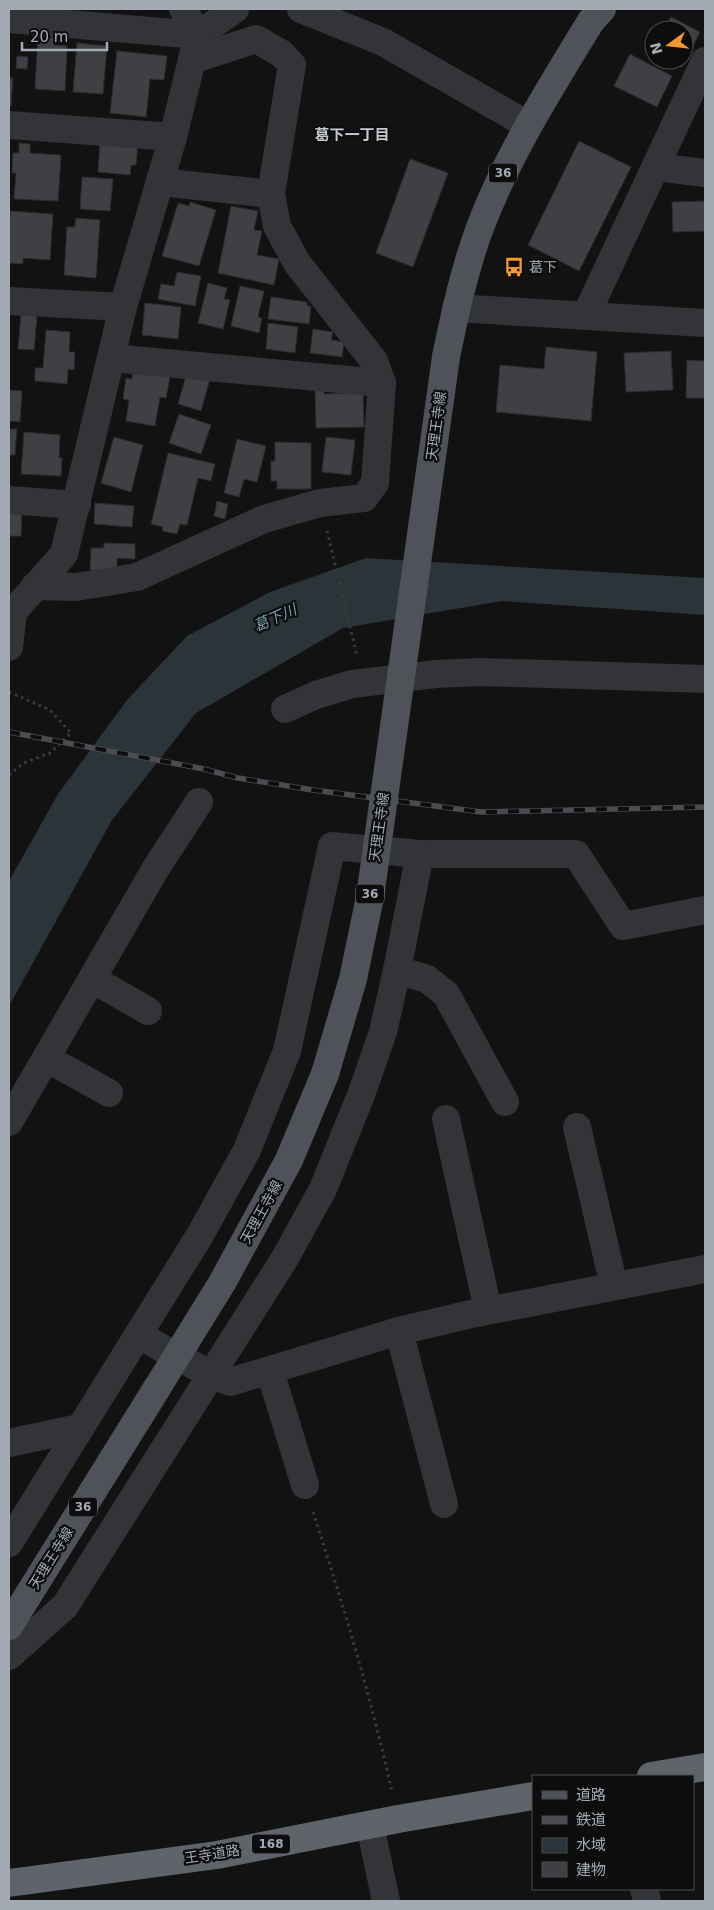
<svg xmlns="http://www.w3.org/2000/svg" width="714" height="1910" font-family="'DejaVu Sans','Noto Sans JP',sans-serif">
<rect width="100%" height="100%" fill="#121213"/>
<polygon fill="#2a3439" points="366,558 705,578 705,615 502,601 343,628 196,713 112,820 9,1006 9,881 58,794 127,700 187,636 270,592"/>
<g fill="#3e4043" stroke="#2c2c2f">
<polygon points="671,17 700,32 682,67 669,60 684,60 684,30 664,30"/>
<polygon points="38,36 55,38 54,45 67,46 65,91 35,89"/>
<polygon points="77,43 107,46 103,94 73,92"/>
<polygon points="117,51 167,56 164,80 150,79 146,117 110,113"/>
<polygon points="630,54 672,76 657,107 614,86"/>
<polygon points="17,56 28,57 27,69 16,68"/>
<polygon points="9,78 13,78 11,107 9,106"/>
<polygon points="100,141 138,143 136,165 131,165 130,175 98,172"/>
<polygon points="579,141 631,167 579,271 528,245"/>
<polygon points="19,143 30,144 30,153 61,155 58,201 14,199 16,173 12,173 13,153 19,153"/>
<polygon points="410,159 448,173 413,267 376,253"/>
<polygon points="82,177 113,179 110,211 80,209"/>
<polygon points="705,201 705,231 673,232 672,202"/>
<polygon points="190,202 216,210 199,266 162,256 178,203 189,206"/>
<polygon points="231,206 258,211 254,230 262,231 257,255 279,259 274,285 218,273"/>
<polygon points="10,211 53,214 50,260 23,258 23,264 9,263"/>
<polygon points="76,218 100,220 96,278 64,275 67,227 75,227"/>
<polygon points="177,272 201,276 195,306 158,299 161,284 174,286"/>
<polygon points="208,283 227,288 224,299 230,300 223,329 198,323"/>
<polygon points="240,286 264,291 258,317 262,318 259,333 231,326"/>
<polygon points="271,297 307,302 307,306 311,306 309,324 268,319"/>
<polygon points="145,303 181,307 178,339 142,335"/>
<polygon points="21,315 37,316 34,350 18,349"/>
<polygon points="268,323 298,327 295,353 266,349"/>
<polygon points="313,329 333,332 331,340 344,342 342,357 310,353"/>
<polygon points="46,330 70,332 69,352 75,352 74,370 68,369 67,384 35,381 35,368 43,368"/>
<polygon points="546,347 597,352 591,421 496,412 500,365 544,369"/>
<polygon points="671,351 673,390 626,392 624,353"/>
<polygon points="687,360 705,361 705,398 686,398"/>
<polygon points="133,371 170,377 166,398 160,397 155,426 126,421 129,400 123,399 126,378 132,379"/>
<polygon points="187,372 210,379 201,411 178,404"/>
<polygon points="324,384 324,394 363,393 364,427 316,428 315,385"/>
<polygon points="9,390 22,391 20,422 9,421"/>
<polygon points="179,414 211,425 201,454 169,443"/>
<polygon points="9,429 17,429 15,455 9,455 9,458"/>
<polygon points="24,432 60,435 59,458 62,458 61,476 21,474"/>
<polygon points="114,437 143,445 131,492 101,483"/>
<polygon points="326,437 355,440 351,475 322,472"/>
<polygon points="237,439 266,446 257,482 244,479 239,497 224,493"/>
<polygon points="275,442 311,443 311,489 277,489 277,481 271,481 271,461 275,461"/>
<polygon points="168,453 215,464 211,481 198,478 187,525 180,524 177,534 162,531 163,527 151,524"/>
<polygon points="217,501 228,504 225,519 214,516"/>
<polygon points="95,503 134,506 132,527 94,524"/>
<polygon points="9,509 22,510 21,536 9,536"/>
<polygon points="104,543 135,544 135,559 117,558 117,571 90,570 91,548 104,548"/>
</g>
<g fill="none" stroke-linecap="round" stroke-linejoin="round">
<g stroke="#393b3f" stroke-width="3" stroke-dasharray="2.5 4" stroke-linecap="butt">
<polyline points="327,531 357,656"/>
<polyline points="9,692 50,710 71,733 50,753 24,763 9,775"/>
<path d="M313,1512C343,1604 371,1697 392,1792"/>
</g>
<g stroke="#333438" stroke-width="28">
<polyline points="301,9 383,42 528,125"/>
<polyline points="9,19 198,35 235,9"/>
<polyline points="192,60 256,39 282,54 292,65 271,194 277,226 297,263 374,361 382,383"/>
<polyline points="9,125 173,137"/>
<polyline points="656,167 705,173"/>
<polyline points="160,182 271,194"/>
<polyline points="9,301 123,307"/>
<polyline points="456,308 705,323"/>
<polyline points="586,315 705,61"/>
<polyline points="9,500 77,505"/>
<polyline points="35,586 76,587 137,577 264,519 320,503 364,498 375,483 382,383 111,358"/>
<polyline points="9,647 13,612 64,554 123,307 173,137 198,35 183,9"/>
<polyline points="285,709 316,695 352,684 436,674 481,672 705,679"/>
<polyline points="397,970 427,979 446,994 505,1102"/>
<polyline points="92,979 148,1011"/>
<polyline points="46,1058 109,1093"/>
<polyline points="446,1119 488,1310"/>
<polyline points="9,1122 156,868 199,802"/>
<polyline points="577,1127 614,1286"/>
<polyline points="399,1331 444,1504"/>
<polyline points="138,1335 212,1375 230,1382 399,1331 471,1314 705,1269"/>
<polyline points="270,1371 305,1485"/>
<polyline points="9,1443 79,1428"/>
<polyline points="9,1543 200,1235 247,1150 287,1051 332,846 420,854 576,854 623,926 705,910"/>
<polyline points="9,1656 65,1606 285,1258 323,1189 361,1095 383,1032 397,970 420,854"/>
<polyline points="370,1825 386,1901"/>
<polyline points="644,1889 647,1901"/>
</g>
<g stroke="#4f5258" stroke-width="28">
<path d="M446,357C455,313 465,267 481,225C509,152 551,87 591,21L602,9"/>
<polyline points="9,1626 157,1388"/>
</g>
<g stroke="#5f636a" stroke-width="28">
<polyline points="651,1776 705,1767"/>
<polyline points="9,1883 217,1855 398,1819 533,1796"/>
</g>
<defs>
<polyline id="rail" points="9,732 204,769 238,778 313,790 481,812 705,807"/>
</defs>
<use href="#rail" stroke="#4a4c51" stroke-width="5.5"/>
<use href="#rail" stroke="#0d0d0e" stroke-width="4" stroke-dasharray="11" stroke-linecap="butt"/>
<polyline stroke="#4f5258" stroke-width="28" points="157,1388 222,1283 289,1160 325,1074 353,979 370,897 446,357"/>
</g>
<defs>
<symbol id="bus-bare" viewBox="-9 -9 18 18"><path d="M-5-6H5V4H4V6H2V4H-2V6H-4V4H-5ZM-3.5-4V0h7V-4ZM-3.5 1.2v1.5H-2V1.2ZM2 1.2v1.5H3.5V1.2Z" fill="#f69928" stroke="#0d0d0e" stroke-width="2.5" paint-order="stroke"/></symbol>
</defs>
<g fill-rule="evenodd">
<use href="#bus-bare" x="500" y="253" width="28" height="28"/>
</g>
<g text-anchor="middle" stroke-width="4.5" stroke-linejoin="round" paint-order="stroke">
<g fill="#0d0d0e" stroke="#767b82" stroke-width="1">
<rect x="489" y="163.5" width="28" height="19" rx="4"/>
<rect x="356" y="884.5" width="28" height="19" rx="4"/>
<rect x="69" y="1497.5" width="28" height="19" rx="4"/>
<rect x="252" y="1834.5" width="38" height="19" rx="4"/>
</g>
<g font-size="12" font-weight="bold" fill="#a3aab4">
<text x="503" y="177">36</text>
<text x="370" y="898">36</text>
<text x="83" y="1511">36</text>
<text x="271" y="1848">168</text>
</g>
<g font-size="14" fill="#a3aab4" stroke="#0d0d0e" text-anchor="start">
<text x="529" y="272">葛下</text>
</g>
<g font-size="14" fill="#a3aab4" stroke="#0d0d0e">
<text transform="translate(436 426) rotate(-82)" y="5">天理王寺線</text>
<text transform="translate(379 827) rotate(-82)" y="5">天理王寺線</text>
<text transform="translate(261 1212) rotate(-61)" y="5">天理王寺線</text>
<text transform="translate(51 1558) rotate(-58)" y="5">天理王寺線</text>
<text transform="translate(212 1854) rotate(-9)" y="5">王寺道路</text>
</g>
<g font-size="15" font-weight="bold" fill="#c4c9d0" stroke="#0d0d0e">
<text x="352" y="140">葛下一丁目</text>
</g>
<g font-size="15" font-style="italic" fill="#789db1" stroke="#0d0d0e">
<text transform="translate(275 618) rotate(-24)" y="5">葛下川</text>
</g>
</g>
<rect width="714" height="1910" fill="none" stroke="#a3aab4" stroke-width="20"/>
<rect x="532" y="1775" width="162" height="115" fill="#0d0d0e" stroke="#494c50"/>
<rect x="542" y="1791" width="25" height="8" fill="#4f5258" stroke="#494c50"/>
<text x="576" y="1800" font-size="15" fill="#a3aab4">道路</text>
<rect x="542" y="1816" width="25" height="8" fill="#4a4c51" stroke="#494c50"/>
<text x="576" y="1825" font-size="15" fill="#a3aab4">鉄道</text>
<rect x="542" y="1838" width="25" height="15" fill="#2a3439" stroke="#494c50"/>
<text x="576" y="1850" font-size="15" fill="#a3aab4">水域</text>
<rect x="542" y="1862" width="25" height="15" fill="#3e4043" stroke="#494c50"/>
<text x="576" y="1875" font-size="15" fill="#a3aab4">建物</text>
<g transform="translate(669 45) rotate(255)"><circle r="24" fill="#0d0d0e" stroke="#494c50"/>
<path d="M0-4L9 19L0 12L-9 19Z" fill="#f69928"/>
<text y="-8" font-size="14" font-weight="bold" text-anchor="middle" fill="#a3aab4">N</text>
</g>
<path d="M22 42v8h85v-8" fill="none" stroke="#a3aab4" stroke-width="2.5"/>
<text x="30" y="42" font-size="15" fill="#a3aab4" stroke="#0d0d0e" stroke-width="4" paint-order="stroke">20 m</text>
</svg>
